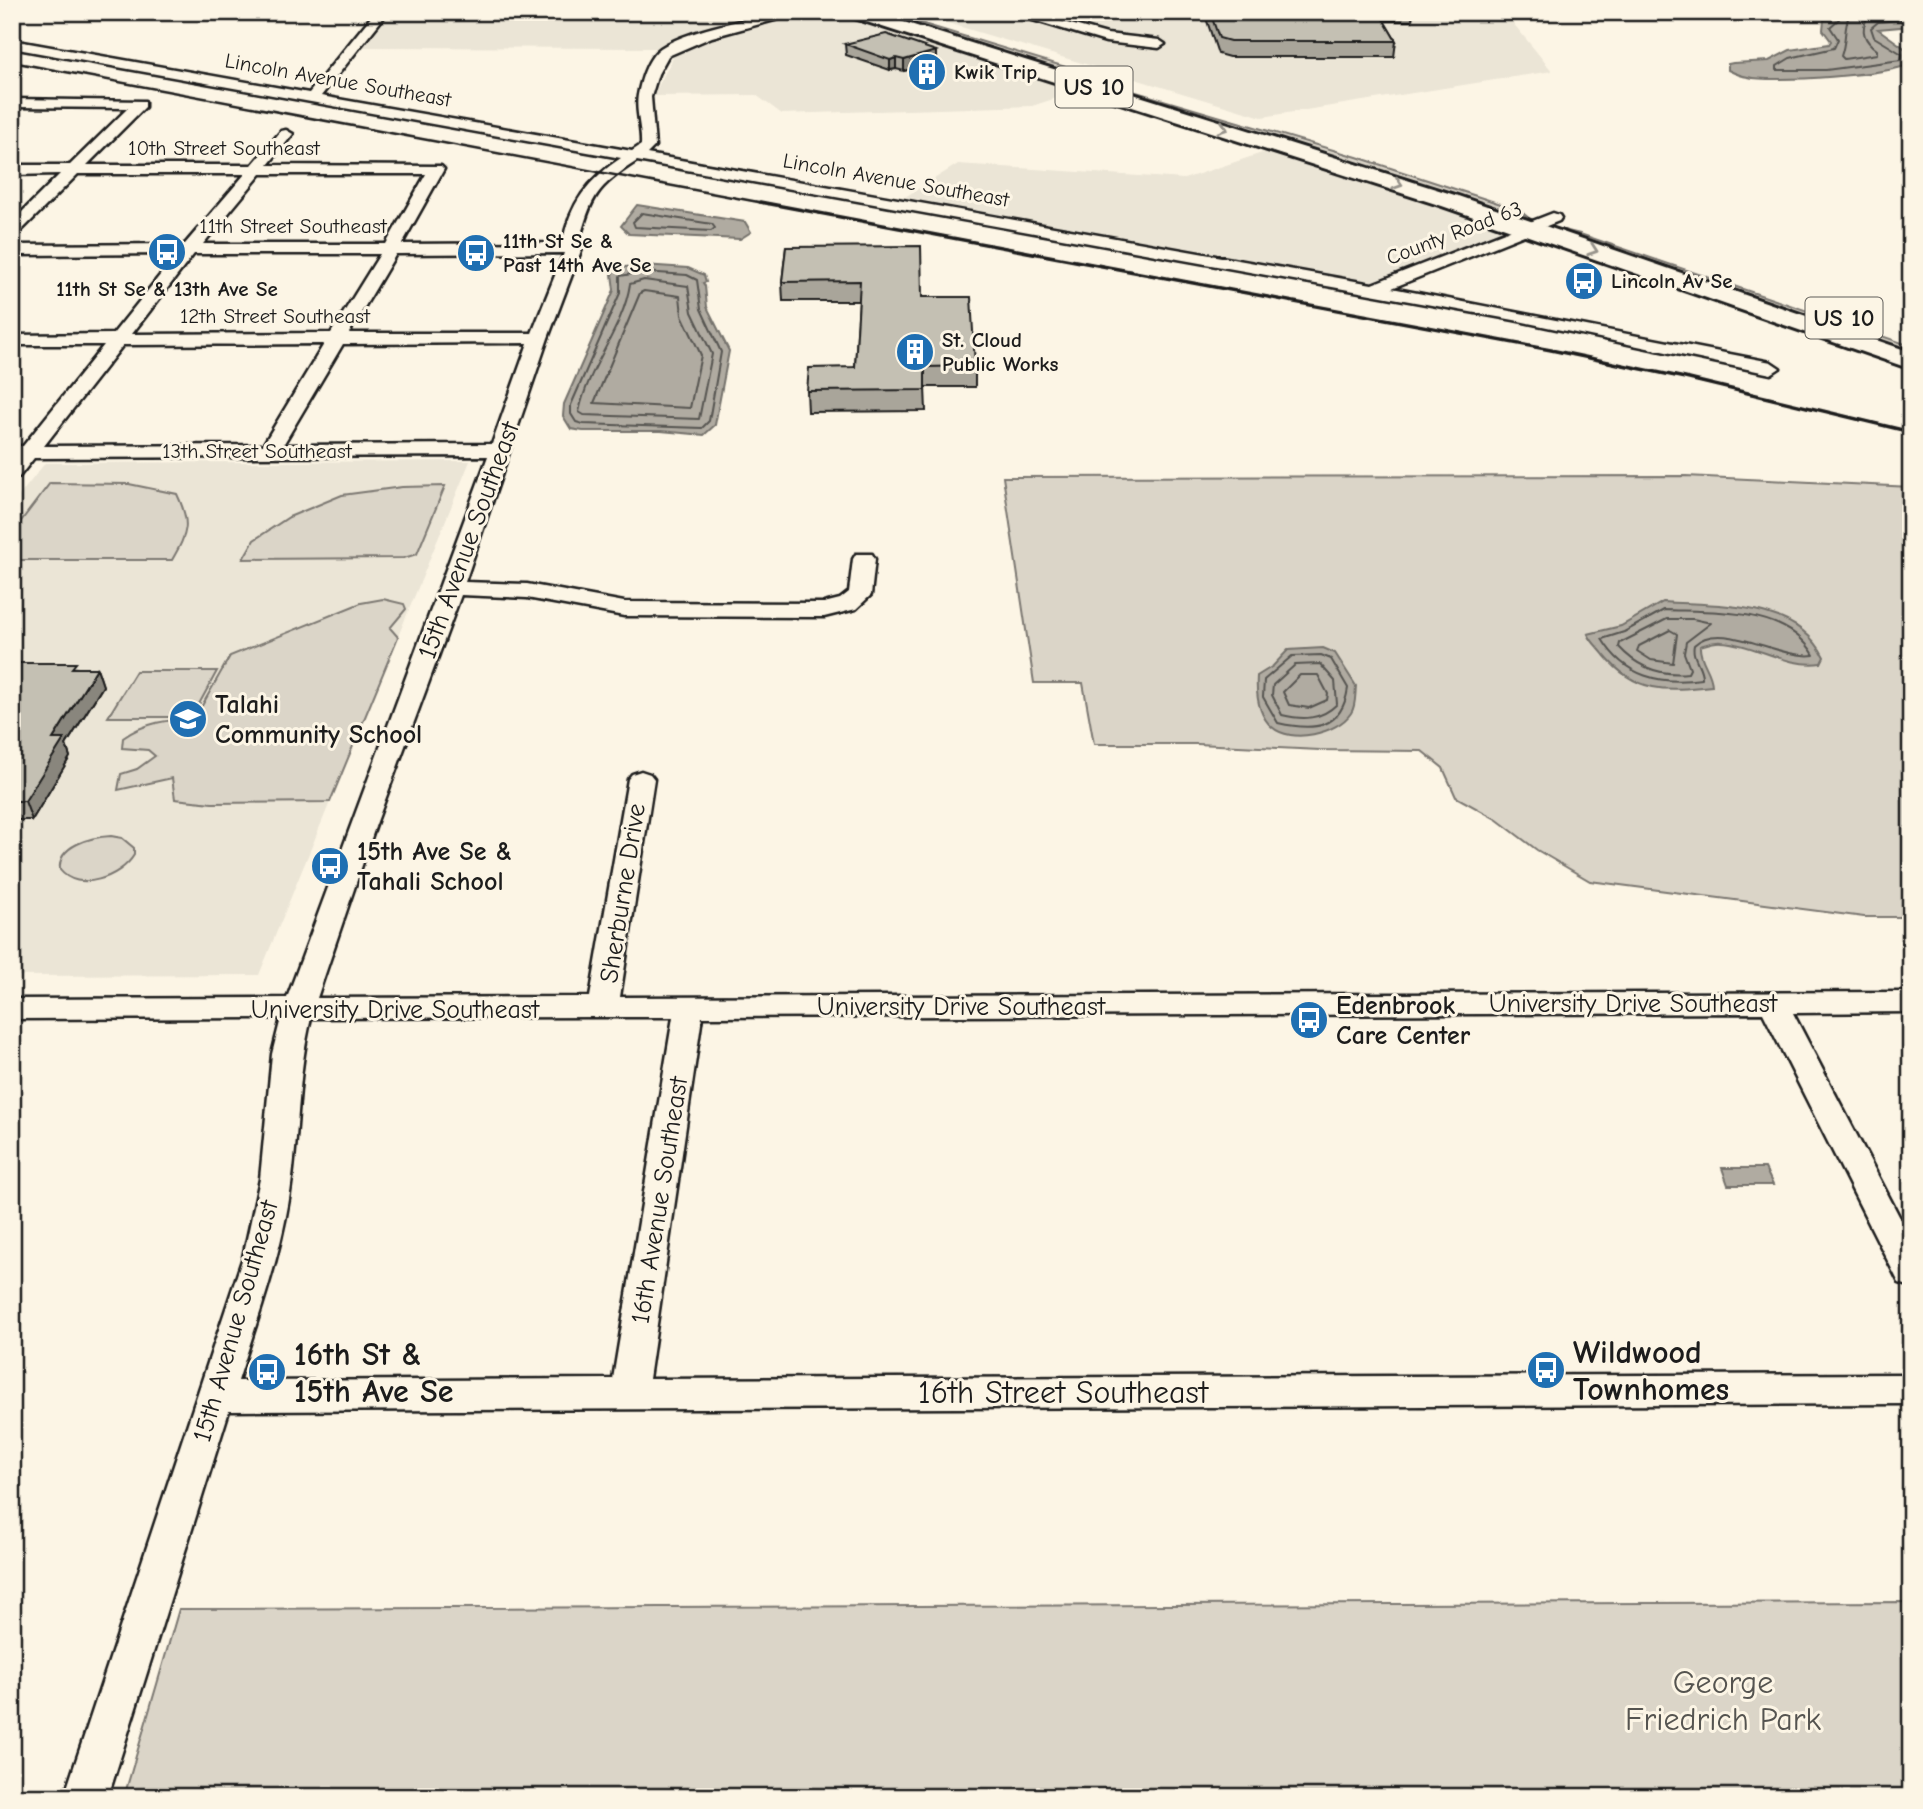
<svg xmlns="http://www.w3.org/2000/svg" width="1923" height="1809" font-family="'Comic Neue',sans-serif">
<rect width="100%" height="100%" fill="#fcf5e5"/>
<filter id="ink" filterUnits="userSpaceOnUse"><feTurbulence type="fractalNoise" baseFrequency=".0143" numOctaves="2"/><feDisplacementMap in="SourceGraphic" scale="14" xChannelSelector="R" yChannelSelector="G"/><feConvolveMatrix kernelMatrix="1 2 1 2 8 2 1 2 1" color-interpolation-filters="sRGB"/></filter>
<g filter="url(#ink)">
<g fill="#ebe5d6">
<polygon points="387,12 735,12 756,21 662,48 362,47"/>
<polygon points="812,12 842,12 1087,88 1032,106 782,114 756,95 653,96 676,52 703,40"/>
<polygon points="911,12 1504,12 1552,71 1262,117"/>
<polygon points="1274,149 1510,230 1369,286 905,197 958,164 1184,179"/>
<polygon points="470,461 259,975 12,976 12,505 45,463"/>
</g>
<g fill="#dbd5c8" stroke="#7c7872" stroke-width="2">
<polygon points="866,12 884,12 1082,72 1099,80 1078,77"/>
<polygon points="1119,87 1357,157 1519,210 1530,219 1510,215 1115,88"/>
<polygon points="1551,227 1580,234 1911,346 1911,355"/>
<polygon points="1686,476 1911,487 1911,917 1864,917 1590,881 1537,850 1496,819 1456,797 1443,768 1422,751 1320,750 1197,744 1094,744 1083,683 1034,683 1003,477"/>
<path d="M50,483L129,484L177,494C191,524 188,532 172,560H12V533Z"/>
<polygon points="445,486 417,554 404,558 243,559 254,540 289,517 342,495 402,487"/>
<path d="M383,599L404,604L406,609L390,628L398,637L330,802L212,803L175,799L172,778L118,790L121,774L137,769L155,756L148,750L122,748L123,738C145,722 168,720 195,718L230,656L361,603Z"/>
<polygon points="136,671 217,671 192,717 108,717"/>
<path d="M111,836L122,838L134,848V855C121,877 78,893 60,870C57,845 92,837 111,836Z"/>
<polygon points="1911,1602 1911,1797 124,1797 179,1609"/>
</g>
<g fill="#b0aba1" stroke="#75726c" stroke-width="2">
<path d="M1848,12H1911V26L1878,29L1910,52L1911,63C1895,75 1770,83 1748,77C1741,76 1734,73 1728,70V64L1733,63L1769,61L1790,50L1829,44L1831,41L1823,30L1824,20Z"/>
<polygon points="637,205 745,222 751,232 740,239 629,234 621,226"/>
<polygon points="643,265 688,268 704,275 706,282 703,283 705,286 707,307 729,351 715,425 704,435 661,431 583,431 571,429 563,416 564,404 614,290 612,274 616,268"/>
<path d="M1663,602C1715,606 1796,600 1824,657L1821,663C1786,668 1756,644 1722,642C1716,641 1707,644 1700,646C1699,661 1712,671 1712,686C1666,691 1636,694 1604,655C1598,647 1592,643 1588,634L1621,626Z"/>
<path d="M1323,648L1335,653L1356,686C1355,695 1356,706 1351,713C1337,734 1291,744 1272,727C1257,714 1256,693 1257,676L1273,666L1288,650Z"/>
<polygon points="1722,1168 1765,1168 1773,1185 1728,1185"/>
</g>
<g fill="none" stroke-linecap="round" stroke-linejoin="round">
<g stroke="#575551" stroke-width="2">
<polyline points="1841,12 1839,19 1830,27 1838,39 1834,48 1790,58 1777,66 1777,70 1826,70 1901,60 1902,54 1874,37 1871,28 1878,22 1911,19"/>
<path d="M1850,12C1843,30 1847,39 1841,56L1844,59L1877,54V50C1865,41 1859,31 1868,17L1882,12"/>
<polygon points="642,213 712,224 715,228 711,231 635,227 633,222"/>
<polygon points="644,272 687,275 697,280 701,309 721,352 709,421 702,428 583,424 576,422 571,414 571,405 620,293 620,276"/>
<path d="M644,280L688,286L692,312L712,354L699,419L584,415L579,412C588,366 623,330 630,284Z"/>
<polygon points="644,291 680,296 682,315 701,355 690,408 594,403 640,293"/>
<path d="M1664,610C1713,612 1786,607 1814,655C1779,660 1721,618 1694,645C1691,658 1703,666 1702,679C1660,685 1625,677 1602,639L1624,632Z"/>
<path d="M1667,619H1693L1711,623L1686,642L1684,653L1690,669L1688,673C1660,676 1638,668 1619,647L1620,643Z"/>
<polygon points="1670,630 1677,634 1673,663 1651,660 1637,651 1639,646"/>
<path d="M1321,655L1331,659L1348,688C1342,730 1313,731 1278,723L1263,697L1264,680L1292,656Z"/>
<path d="M1320,664L1335,681L1337,704C1321,720 1303,720 1282,715L1272,695L1273,685L1295,665Z"/>
<polygon points="1300,675 1318,675 1328,694 1327,700 1309,708 1289,705 1283,692"/>
</g>
<defs>
<g id="minor">
<path d="M375,12H388L321,96L632,151L641,145C642,126 634,109 639,90C642,77 647,61 657,51C680,30 773,12 804,12L712,37L668,56L658,74L651,97L655,146L647,154L1372,284L1553,213L1559,215L1561,218L1559,221L1392,288L1771,362L1780,368L1771,374L1514,320L637,161C596,188 592,195 579,242L582,248L548,338L465,582L527,584L624,602L824,603L840,599L849,592L853,559L856,554H872L875,559L871,595L856,609L824,617L624,616L527,598L461,595L375,827L317,998L590,997L628,779L632,774L641,771L650,774L654,779L620,997L1911,992V1012L1793,1013L1911,1239V1287L1899,1283L1763,1013L702,1017L649,1379L1911,1374V1404L229,1411L108,1797H64L243,1257L260,1179L272,1054L281,1018L12,1019V999L287,998L488,456L34,458L19,477L12,479V446H23L104,345H12V335L113,334L177,254L12,255V245L185,244L245,174H78L18,234L12,236V222L60,174L12,175V165H70L128,108L12,107V99L145,101V107L87,165H252L281,131L286,130L293,134L268,165L441,166L444,169L402,244L563,243C569,204 589,179 621,158L12,48V40L309,93ZM261,174H426L386,244H203ZM564,253L532,333H349L396,254ZM194,254H380L331,333L132,334ZM528,343L492,444L283,445L343,344ZM324,344L263,445L44,446L123,345ZM599,1017H673L613,1379L238,1381C259,1314 284,1248 292,1178C299,1124 298,1071 311,1018Z"/>
<polygon points="1006,12 1027,12 1107,34 1159,40 1165,44 1159,48 1106,42"/>
</g>
<polygon id="highway" points="846,12 872,12 1458,196 1911,352 1911,369 1442,206 848,16"/>
</defs>
<use href="#minor" stroke="#1c1c1c" stroke-width="5"/>
<use href="#highway" stroke="#1c1c1c" stroke-width="6"/>
<use href="#minor" fill="#fcf5e5" fill-rule="evenodd"/>
<use href="#highway" fill="#fcf5e5" fill-rule="evenodd"/>
<polyline stroke="#1c1c1c" stroke-width="2.5" points="12,62 769,204"/>
<polyline stroke="#1c1c1c" stroke-width="3.5" points="760,202 1551,350 1685,378 1911,432"/>
</g>
<g fill="#a9a59a" stroke="#1c1c1c" stroke-width="2">
<polygon points="1062,12 1134,12 1134,19 1070,19 1069,14 1062,14"/>
<polygon points="1204,12 1413,12 1412,21 1384,21 1396,41 1394,57 1229,57 1218,54"/>
<polygon points="845,44 936,62 904,71 896,69 890,70 846,55"/>
<polygon points="786,247 922,297 975,366 975,387 925,387 926,411 808,412 807,391 855,367 859,301 783,301 782,282"/>
<polygon points="12,661 16,661 17,663 78,668 97,668 103,686 66,745 70,757 32,820 12,820"/>
</g>
<g fill="#89867d" stroke="#1c1c1c" stroke-width="2">
<polygon points="936,51 936,62 904,71 904,60"/>
<polygon points="896,58 896,69 890,70 890,60"/>
<polygon points="97,668 103,686 66,745 70,757 32,820 25,801 53,739"/>
</g>
<g fill="#c4c0b3" stroke="#1c1c1c" stroke-width="2">
<polygon points="1210,12 1379,12 1396,41 1230,41 1219,38"/>
<polygon points="886,34 936,51 904,60 896,58 890,60 845,44"/>
<polygon points="921,246 922,297 971,297 975,366 925,367 925,390 807,391 809,368 855,367 860,281 782,282 786,247"/>
<polygon points="12,661 16,661 15,663 76,663 72,668 97,668 53,739 64,739 25,801 12,801 12,701 14,699 12,699"/>
</g>
<defs><path id="oneway-chevron" d="M-2-3.5L2.5 0L-2 3.5" fill="none" stroke-width="1.6" stroke-linecap="round" stroke-linejoin="round" transform="scale(1.75)"/></defs>
<g stroke="#97938b">
<use href="#oneway-chevron" transform="translate(1223 128) rotate(18)"/>
<use href="#oneway-chevron" transform="translate(1398 184) rotate(18)"/>
<use href="#oneway-chevron" transform="translate(1593 250) rotate(19)"/>
</g>
</g>
<defs>
<symbol id="building-disc" viewBox="-11 -11 22 22"><circle r="9.5" fill="#1f6fb2" stroke="#fcf5e5"/><path d="M-4-6H4V6H1V3H-1V6H-4ZM-2.5-4.3h1.7v1.8h-1.7ZM.8-4.3h1.7v1.8H.8ZM-2.5-1h1.7V.8h-1.7ZM.8-1h1.7V.8H.8Z" fill="#fff"/></symbol>
<symbol id="bus-disc" viewBox="-11 -11 22 22"><circle r="9.5" fill="#1f6fb2" stroke="#fcf5e5"/><path d="M-5-6H5V4H4V6H2V4H-2V6H-4V4H-5ZM-3.5-4V0h7V-4ZM-3.5 1.2v1.5H-2V1.2ZM2 1.2v1.5H3.5V1.2Z" fill="#fff"/></symbol>
<symbol id="school-disc" viewBox="-11 -11 22 22"><circle r="9.5" fill="#1f6fb2" stroke="#fcf5e5"/><path d="M0-5L7-2L0 1L-7-2ZM-4 1L0 2.5L4 1V4Q0 6-4 4Z" fill="#fff"/></symbol>
</defs>
<g fill-rule="evenodd">
<use href="#building-disc" x="905" y="50" width="44" height="44"/>
<use href="#bus-disc" x="145" y="230" width="44" height="44"/>
<use href="#bus-disc" x="454" y="231" width="44" height="44"/>
<use href="#bus-disc" x="1562" y="259" width="44" height="44"/>
<use href="#building-disc" x="893" y="330" width="44" height="44"/>
<use href="#school-disc" x="166" y="697" width="44" height="44"/>
<use href="#bus-disc" x="308" y="844" width="44" height="44"/>
<use href="#bus-disc" x="1287" y="998" width="44" height="44"/>
<use href="#bus-disc" x="1524" y="1348" width="44" height="44"/>
<use href="#bus-disc" x="245" y="1350" width="44" height="44"/>
</g>
<g text-anchor="middle" stroke-width="6" stroke-linejoin="round" paint-order="stroke">
<g font-size="21" font-weight="bold" fill="#1c1c1c" stroke="#fcf5e5" text-anchor="start">
<text x="954" y="79">Kwik Trip</text>
<text x="503" y="248">11th St Se &amp;<tspan x="503" dy="24">Past 14th Ave Se</tspan></text>
<text x="1611" y="288">Lincoln Av Se</text>
<text x="167" y="296" text-anchor="middle">11th St Se &amp; 13th Ave Se</text>
<text x="942" y="347">St. Cloud<tspan x="942" dy="24">Public Works</tspan></text>
</g>
<g font-size="21" fill="#1c1c1c" stroke="#fcf5e5">
<text transform="translate(338 80) rotate(10)" y="7">Lincoln Avenue Southeast</text>
<text x="224" y="155">10th Street Southeast</text>
<text transform="translate(896 180) rotate(10)" y="7">Lincoln Avenue Southeast</text>
<text x="293" y="233">11th Street Southeast</text>
<text transform="translate(1454 233) rotate(-21)" y="7">County Road 63</text>
<text x="275" y="323">12th Street Southeast</text>
<text x="257" y="458">13th Street Southeast</text>
</g>
<g fill="#fcf5e5" stroke="#5f5d58" stroke-width="2">
<rect x="1055.5" y="66.5" width="77" height="41" rx="5"/>
<rect x="1805.5" y="297.5" width="77" height="41" rx="5"/>
</g>
<g font-size="24" font-weight="bold" fill="#1c1c1c">
<text x="1094" y="95">US 10</text>
<text x="1844" y="326">US 10</text>
</g>
<g font-size="26" fill="#1c1c1c" stroke="#fcf5e5">
<text transform="translate(468 540) rotate(-70)" y="9">15th Avenue Southeast</text>
<text transform="translate(622 893) rotate(-81)" y="9">Sherburne Drive</text>
<text x="1633" y="1012">University Drive Southeast</text>
<text x="961" y="1015">University Drive Southeast</text>
<text x="395" y="1018">University Drive Southeast</text>
<text transform="translate(659 1200) rotate(-81)" y="9">16th Avenue Southeast</text>
<text transform="translate(235 1321) rotate(-74)" y="9">15th Avenue Southeast</text>
</g>
<g font-size="26" font-weight="bold" fill="#1c1c1c" stroke="#fcf5e5" text-anchor="start">
<text x="215" y="713">Talahi<tspan x="215" dy="30">Community School</tspan></text>
<text x="357" y="860">15th Ave Se &amp;<tspan x="357" dy="30">Tahali School</tspan></text>
<text x="1336" y="1014">Edenbrook<tspan x="1336" dy="30">Care Center</tspan></text>
</g>
<g font-size="32" font-weight="bold" fill="#1c1c1c" stroke="#fcf5e5" text-anchor="start">
<text x="1573" y="1363">Wildwood<tspan x="1573" dy="37">Townhomes</tspan></text>
<text x="294" y="1365">16th St &amp;<tspan x="294" dy="37">15th Ave Se</tspan></text>
</g>
<g font-size="32" fill="#1c1c1c" stroke="#fcf5e5">
<text x="1063" y="1403">16th Street Southeast</text>
</g>
<g font-size="32" fill="#555450" stroke="#fcf5e5">
<text x="1723" y="1693">George<tspan x="1723" dy="37">Friedrich Park</tspan></text>
</g>
</g>
<rect width="1923" height="1809" fill="none" stroke="#fcf5e5" stroke-width="42"/>
<rect x="21" y="21" width="1881" height="1767" fill="none" stroke="#1c1c1c" stroke-width="2.5" filter="url(#ink)"/>
</svg>
